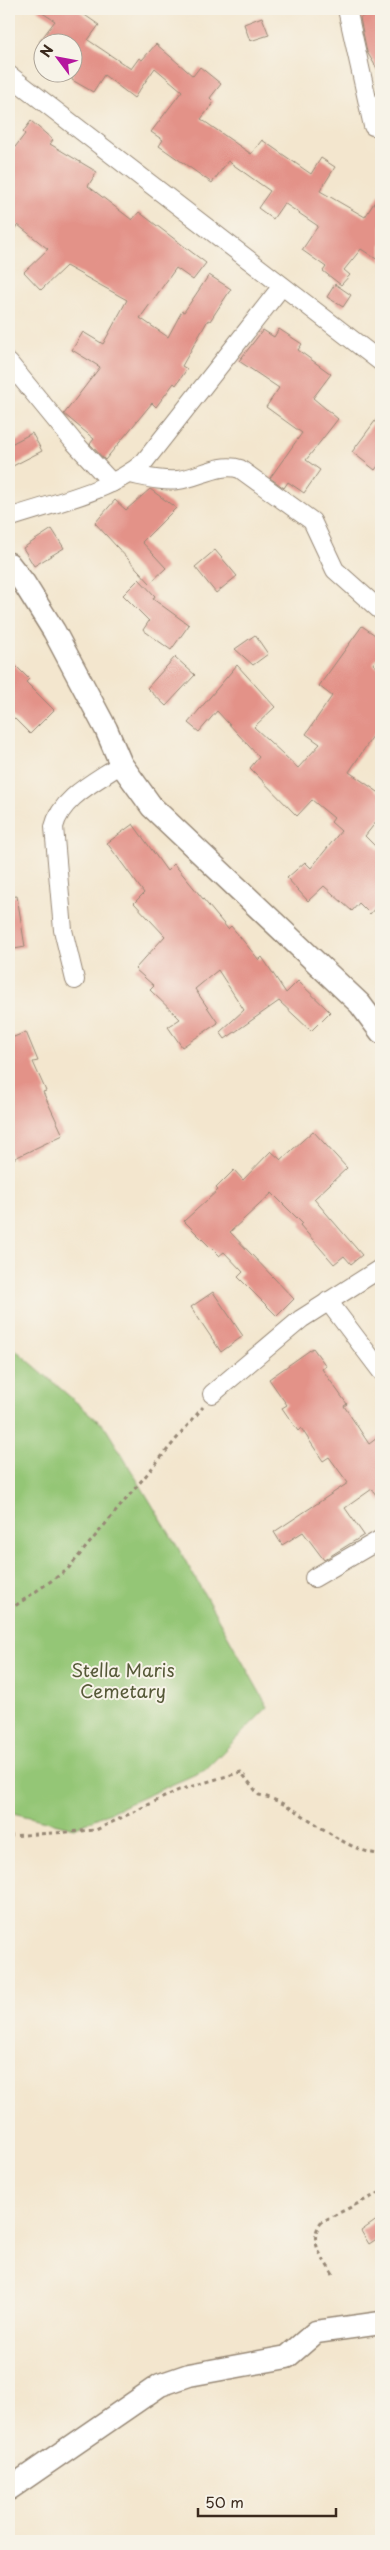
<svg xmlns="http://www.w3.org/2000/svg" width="390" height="2550" font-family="'Playpen Sans',sans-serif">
<rect width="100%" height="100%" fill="#f7f3e8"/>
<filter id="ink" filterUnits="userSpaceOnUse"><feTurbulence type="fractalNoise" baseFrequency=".02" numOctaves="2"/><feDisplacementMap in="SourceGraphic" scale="10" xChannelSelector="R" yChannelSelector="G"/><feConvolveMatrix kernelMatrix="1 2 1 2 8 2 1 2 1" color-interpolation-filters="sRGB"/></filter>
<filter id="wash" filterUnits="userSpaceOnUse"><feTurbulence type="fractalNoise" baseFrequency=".0096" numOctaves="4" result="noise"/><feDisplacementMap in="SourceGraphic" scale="20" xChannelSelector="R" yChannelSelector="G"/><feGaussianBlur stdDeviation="1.12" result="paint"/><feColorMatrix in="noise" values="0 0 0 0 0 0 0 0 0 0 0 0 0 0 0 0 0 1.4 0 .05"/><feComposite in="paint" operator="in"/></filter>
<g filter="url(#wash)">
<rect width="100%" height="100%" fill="#f3e6ce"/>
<polygon fill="#94c676" stroke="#68784a" points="9,1344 105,1427 177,1546 268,1707 205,1770 74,1828 9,1812"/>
<g id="blocks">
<g fill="#e39288">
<polygon points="36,9 76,9 99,25 88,40 131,69 139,58 142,60 156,44 193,76 200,67 221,84 210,98 214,102 201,119 251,154 262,140 311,174 321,158 335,167 320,191 365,217 381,192 381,262 361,249 344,270 350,275 341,285 323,271 326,267 302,250 318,226 284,203 273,219 258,208 270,191 228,161 212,183 159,146 163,140 151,132 182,91 155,68 134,98 104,75 93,92 72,80 72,42 39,42 55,21"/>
<polygon points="375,9 381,9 381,75 367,52 360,18"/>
<polygon points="262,17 269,35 250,41 244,24"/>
<polygon points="31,121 53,140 50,144 97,172 88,186 132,220 139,212 206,263 193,280 176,268 140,318 168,337 182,311 184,312 209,275 231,289 210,321 208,320 182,366 187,369 176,385 174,383 156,407 152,403 105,460 90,444 94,439 64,414 100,367 72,350 83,332 103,344 127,300 66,266 41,290 24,272 48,249 18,225 9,235 9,155 25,134 23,132"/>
<polygon points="335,284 351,295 343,307 327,297"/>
<polygon points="279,329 302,344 298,350 331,374 313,398 338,419 306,460 320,470 304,493 288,482 284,488 270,478 302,433 266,407 279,388 239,361 263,330 274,337"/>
<polygon points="381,413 381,462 375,470 352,452"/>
<polygon points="32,433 42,451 9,468 9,445"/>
<polygon points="150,489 176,508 142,542 166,568 150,583 95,523 115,500 126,510"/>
<polygon points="52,529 64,548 34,566 23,548"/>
<polygon points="215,550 237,576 216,593 195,567"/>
<polygon points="139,579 155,596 153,599 189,625 171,650 143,630 149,621 123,595"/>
<polygon points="362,626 381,639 381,652 373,664 381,670 381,724 349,772 381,794 381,816 365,836 381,852 381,901 370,914 359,903 352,911 324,886 308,901 287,878 305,862 311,868 341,831 331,822 334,818 312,800 297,816 250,768 259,757 217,711 199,732 188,723 237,665 275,707 254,727 298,768 320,744 306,734 332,696 319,686"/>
<polygon points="255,635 268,654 253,665 235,649"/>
<polygon points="175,657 195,675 166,706 147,688"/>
<polygon points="9,659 29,679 26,682 54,710 30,734 9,713"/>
<polygon points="133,824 167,871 174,864 228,929 231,926 259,960 262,957 286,993 298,981 330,1012 311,1031 279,1001 225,1039 220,1032 244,1010 218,970 195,989 218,1023 182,1047 168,1027 180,1019 150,990 154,986 135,969 165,936 134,903 144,893 107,843"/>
<polygon points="17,896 25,947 9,950 9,897"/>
<polygon points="26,1032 38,1061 33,1062 46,1091 43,1092 63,1135 13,1159 9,1150 9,1039"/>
<polygon points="313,1131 347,1168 314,1199 362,1255 351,1264 344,1256 334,1264 300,1225 302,1223 272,1193 230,1232 294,1299 277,1316 238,1277 243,1272 224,1252 219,1256 184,1221 218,1190 216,1188 234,1170 243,1180 271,1151 281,1160"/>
<polygon points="213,1292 243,1336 221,1352 191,1307"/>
<polygon points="313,1348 326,1366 322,1369 347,1404 344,1406 369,1444 381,1435 381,1503 372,1489 345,1508 364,1535 324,1560 303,1532 282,1545 274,1532 348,1483 329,1457 323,1461 301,1428 298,1431 282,1408 287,1405 269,1379"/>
<polygon points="381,2217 381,2236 369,2244 361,2231"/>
</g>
</g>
</g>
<g filter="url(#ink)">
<use href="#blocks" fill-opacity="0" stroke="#978876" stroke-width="1"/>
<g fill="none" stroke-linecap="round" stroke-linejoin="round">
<defs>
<g id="minor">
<polyline points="347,9 373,126"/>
<polyline points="9,75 381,362"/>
<polyline points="9,363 73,441 112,483"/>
<path d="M130,474C145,477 162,482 178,480C198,478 220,462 240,469L312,521L335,570L381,611"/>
<path d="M9,518C50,504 112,491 144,462L282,286"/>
<path d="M75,980L63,930L54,827C61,797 97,781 121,764"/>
<polyline points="328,1301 381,1371"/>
<polyline points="212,1394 301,1319 381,1268"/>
<polyline points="314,1578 381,1539"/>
</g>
<g id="tertiary">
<polyline points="9,564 24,583 54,631 106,729 121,764 152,807 360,1004 381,1032"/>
<polyline points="9,2489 160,2385 189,2375 287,2357 316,2332 381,2323"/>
</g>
</defs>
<use href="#minor" stroke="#978876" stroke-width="20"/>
<use href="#tertiary" stroke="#978876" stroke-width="25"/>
<g stroke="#978876" stroke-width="3" stroke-dasharray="4 4" stroke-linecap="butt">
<polyline points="9,1610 67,1570 203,1407"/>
<path d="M9,1836L96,1830L179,1790L241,1772L259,1795C302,1804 339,1852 381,1854"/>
<path d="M333,2275C323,2257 307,2242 321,2222L381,2192"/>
</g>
<use href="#minor" stroke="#fff" stroke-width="18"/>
<use href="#tertiary" stroke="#fff" stroke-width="22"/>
</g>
</g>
<g text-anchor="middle" stroke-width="4" stroke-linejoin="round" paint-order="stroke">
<g font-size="18" fill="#565938" stroke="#f7f3e8">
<text x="123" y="1677">Stella Maris<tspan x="123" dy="21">Cemetary</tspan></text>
</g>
</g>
<rect width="390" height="2550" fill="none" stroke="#f7f3e8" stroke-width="30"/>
<g transform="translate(58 58) rotate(302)"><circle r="24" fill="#f7f3e8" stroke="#aca397"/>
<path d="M0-4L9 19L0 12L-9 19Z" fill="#b5179e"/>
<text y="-8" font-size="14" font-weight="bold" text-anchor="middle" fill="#3b2a1e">N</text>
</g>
<path d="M198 2508v8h138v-8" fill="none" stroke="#3b2a1e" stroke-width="2.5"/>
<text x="205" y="2508" font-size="15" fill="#3b2a1e" stroke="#f7f3e8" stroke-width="4" paint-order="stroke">50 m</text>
</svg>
